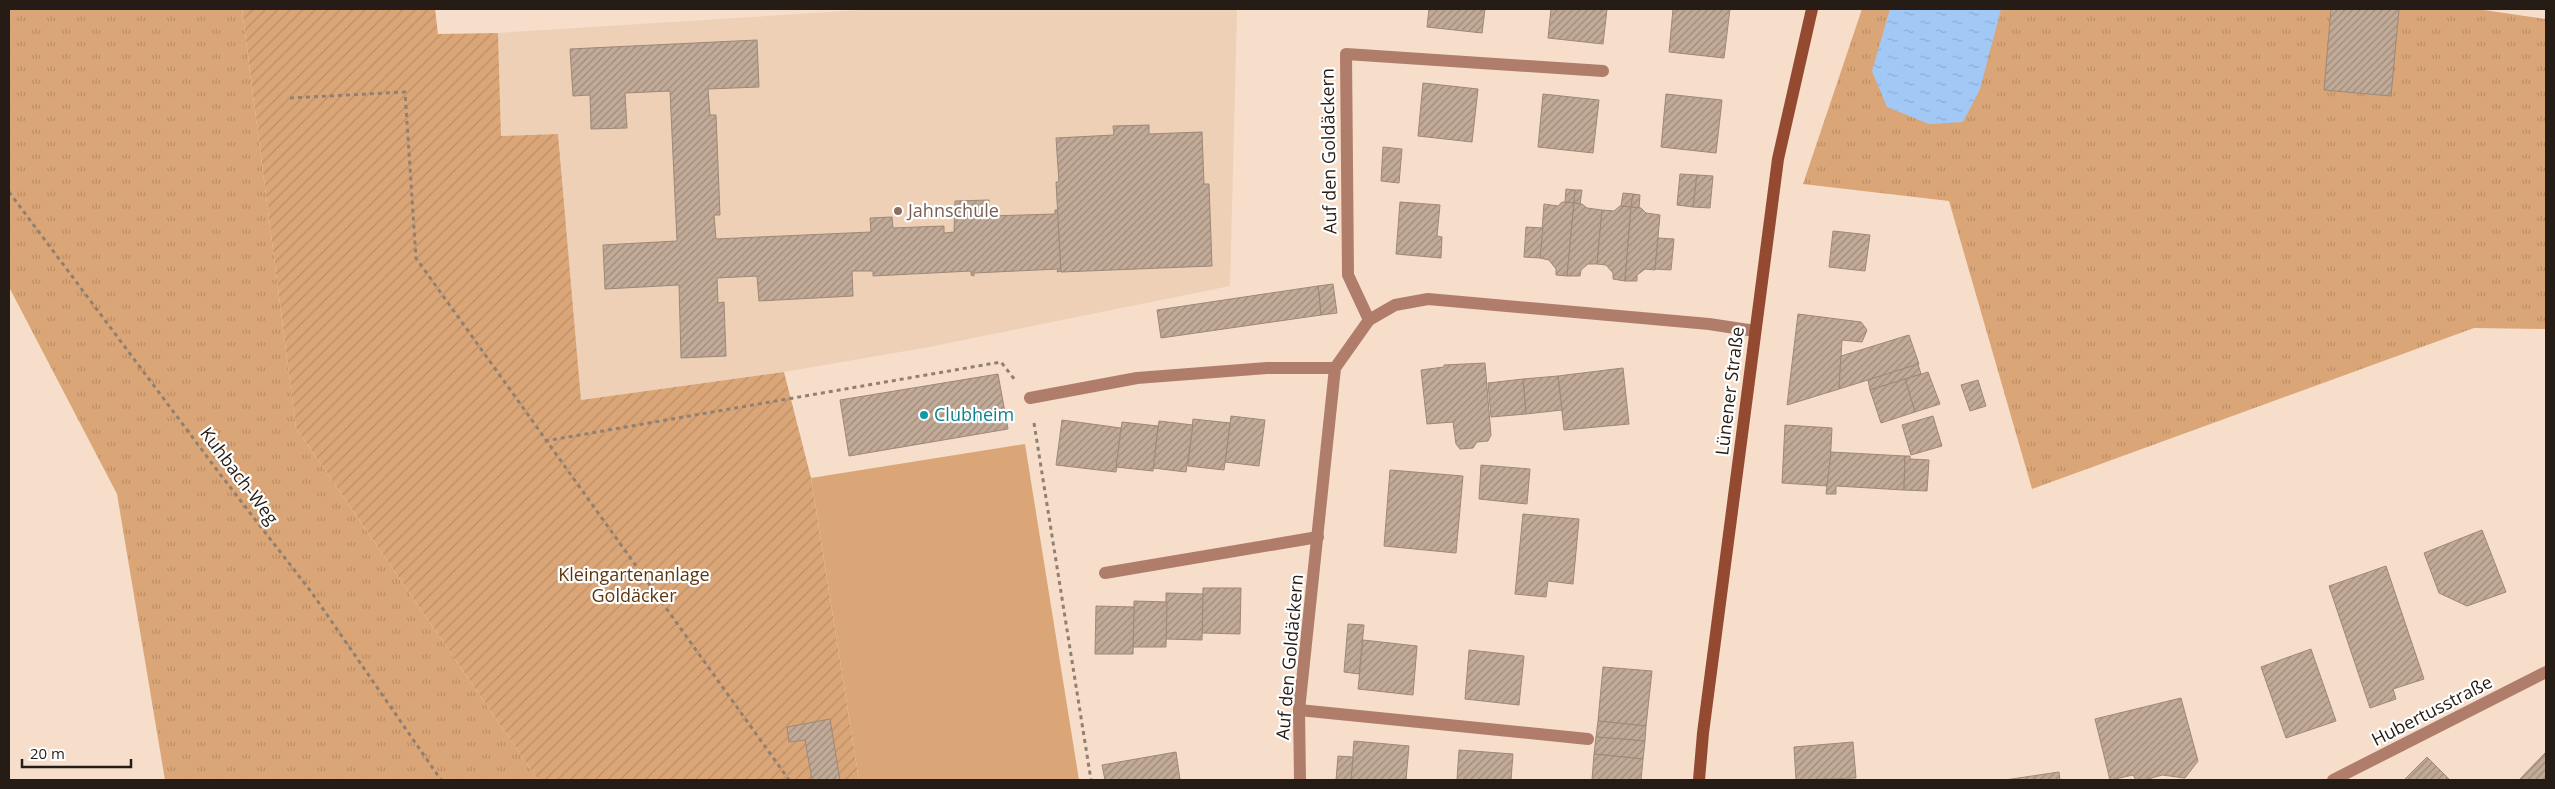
<svg xmlns="http://www.w3.org/2000/svg" width="2555" height="789" font-family="'Open Sans',sans-serif">
<defs>
<pattern id="grass-tufts" width="24" height="20" patternUnits="userSpaceOnUse" patternTransform="scale(1.25)"><rect width="24" height="20" fill="#dba677"/><path d="M3 7l-1-3M5 7V3M7 7l1-3M15 17l-1-3M17 17v-4M19 17l1-3" fill="none" stroke="#bc8e66"/></pattern>
<pattern id="garden-furrows" width="10" height="10" patternUnits="userSpaceOnUse" patternTransform="scale(1.25)"><rect width="10" height="10" fill="#dba677"/><path d="M-1 1l2-2M0 10L10 0M9 11l2-2" fill="none" stroke="#bc8e66"/></pattern>
<pattern id="water-ripples" width="26" height="14" patternUnits="userSpaceOnUse" patternTransform="scale(1.25)"><rect width="26" height="14" fill="#a2c9f6"/><path d="M2 4q2-2 4 0t4 0M15 11q2-2 4 0t4 0" fill="none" stroke="#8bacd2"/></pattern>
<pattern id="building-hatch" width="6" height="6" patternUnits="userSpaceOnUse" patternTransform="scale(1.25)"><rect width="6" height="6" fill="#c1aa97"/><path d="M-1 1l2-2M0 6l6-6M5 7l2-2" fill="none" stroke="#9d8a7a"/></pattern>
</defs>
<rect width="100%" height="100%" fill="#f6deca"/>
<polygon fill="#eed0b6" points="877,9 1237,9 1230,286 929,347 784,372 581,400 558,134 501,136 498,33"/>
<g fill="url(#grass-tufts)">
<polygon points="9,9 242,9 296,428 538,780 165,780 117,494 9,287"/>
<polygon points="1862,9 2477,9 2546,19 2546,329 2474,328 2032,489 1949,201 1803,184"/>
</g>
<polygon fill="url(#garden-furrows)" points="242,9 435,9 438,34 498,33 501,136 558,134 581,400 784,372 811,478 859,780 538,780 296,428"/>
<polygon fill="#dba677" points="1025,444 1079,780 859,780 811,478"/>
<polygon fill="url(#water-ripples)" points="1890,9 2001,9 1980,89 1963,122 1929,124 1887,107 1872,71"/>
<g fill="url(#building-hatch)" stroke="#9e8876">
<polygon points="1429,9 1485,9 1482,33 1427,27"/>
<polygon points="1551,9 1607,9 1603,44 1548,38"/>
<polygon points="1673,9 1730,9 1724,58 1669,52"/>
<polygon points="2331,9 2399,9 2391,96 2324,90"/>
<polygon points="757,40 759,87 708,89 710,115 716,115 720,215 714,215 716,239 871,232 870,218 892,217 893,228 944,226 944,233 954,232 955,201 989,200 990,216 1055,214 1055,210 1058,210 1061,271 1057,272 1058,269 974,273 974,276 971,275 971,271 873,276 873,271 852,271 853,296 759,301 757,276 717,278 718,303 724,302 726,356 681,358 679,285 605,289 603,245 677,241 670,91 625,93 627,128 591,129 590,95 573,96 570,49"/>
<polygon points="1423,83 1478,89 1472,142 1418,136"/>
<polygon points="1543,94 1599,100 1593,153 1538,147"/>
<polygon points="1666,94 1722,100 1716,153 1661,147"/>
<polygon points="1149,125 1149,134 1202,132 1204,184 1209,184 1212,266 1061,272 1056,182 1059,182 1056,138 1114,135 1113,126"/>
<polygon points="1383,147 1402,149 1399,183 1381,181"/>
<polygon points="1680,174 1697,175 1693,207 1677,205"/>
<polygon points="1697,175 1713,176 1710,208 1693,207"/>
<polygon points="1566,189 1575,190 1574,203 1565,202"/>
<polygon points="1575,190 1582,190 1580,204 1574,203"/>
<polygon points="1623,193 1633,194 1631,207 1621,206"/>
<polygon points="1633,194 1640,195 1639,208 1631,207"/>
<polygon points="1400,202 1440,205 1437,236 1442,237 1441,258 1396,254"/>
<polygon points="1562,202 1574,203 1567,276 1556,275 1556,269 1549,260 1540,258 1544,204 1558,206"/>
<polygon points="1574,203 1582,204 1587,208 1602,210 1597,264 1588,264 1581,270 1580,276 1567,276"/>
<polygon points="1620,206 1631,207 1625,281 1613,279 1613,273 1606,265 1597,264 1602,210 1614,211"/>
<polygon points="1631,207 1641,208 1646,213 1660,215 1655,270 1645,269 1637,275 1637,281 1625,281"/>
<polygon points="1526,227 1543,228 1540,258 1524,257"/>
<polygon points="1833,231 1870,235 1865,271 1829,267"/>
<polygon points="1658,238 1674,239 1671,270 1655,269"/>
<polygon points="1333,284 1337,313 1321,315 1318,286"/>
<polygon points="1318,286 1321,315 1161,338 1157,310"/>
<polygon points="1798,314 1861,322 1867,330 1862,342 1842,340 1839,389 1787,405"/>
<polygon points="1909,335 1919,364 1839,389 1841,356"/>
<polygon points="1485,363 1491,435 1488,441 1477,442 1473,448 1460,449 1456,444 1453,422 1427,424 1421,370 1444,367 1444,365"/>
<polygon points="1918,364 1921,374 1870,390 1868,380"/>
<polygon points="1623,368 1629,424 1564,430 1558,376"/>
<polygon points="1928,372 1940,404 1915,412 1905,379"/>
<polygon points="998,374 1008,429 849,456 840,400"/>
<polygon points="1558,376 1562,410 1526,414 1523,379"/>
<polygon points="1523,379 1526,414 1491,417 1488,383"/>
<polygon points="1905,379 1915,412 1881,423 1870,390"/>
<polygon points="1978,380 1986,406 1970,411 1961,385"/>
<polygon points="1231,416 1265,420 1259,466 1225,462"/>
<polygon points="1933,416 1942,446 1911,455 1902,425"/>
<polygon points="1193,419 1230,423 1224,470 1188,466"/>
<polygon points="1062,420 1121,428 1116,472 1056,465"/>
<polygon points="1159,421 1193,425 1186,472 1153,468"/>
<polygon points="1122,422 1158,426 1153,471 1116,467"/>
<polygon points="1785,425 1832,428 1829,486 1782,483"/>
<polygon points="1831,452 1905,456 1904,490 1836,486 1836,494 1826,494"/>
<polygon points="1905,456 1910,456 1910,459 1929,460 1927,491 1904,490"/>
<polygon points="1481,465 1530,469 1527,504 1479,499"/>
<polygon points="1390,470 1463,476 1456,553 1384,546"/>
<polygon points="1523,514 1579,519 1573,584 1548,581 1546,597 1515,594"/>
<polygon points="2482,530 2506,592 2467,606 2439,593 2424,553"/>
<polygon points="2386,566 2424,679 2393,689 2396,699 2370,708 2329,586"/>
<polygon points="1203,588 1241,588 1240,634 1202,633"/>
<polygon points="1166,593 1203,594 1202,640 1166,639"/>
<polygon points="1134,601 1167,602 1166,647 1133,647"/>
<polygon points="1096,606 1134,607 1133,654 1095,654"/>
<polygon points="1348,624 1364,625 1359,674 1344,672"/>
<polygon points="1363,640 1417,646 1413,695 1358,689"/>
<polygon points="2311,649 2336,721 2286,738 2261,667"/>
<polygon points="1469,650 1524,656 1519,705 1465,699"/>
<polygon points="1603,667 1652,671 1646,726 1598,721"/>
<polygon points="2181,698 2198,761 2185,778 2162,775 2145,780 2136,780 2133,775 2110,780 2095,719"/>
<polygon points="830,719 840,780 812,780 805,740 789,742 787,727"/>
<polygon points="1598,721 1646,726 1645,741 1596,737"/>
<polygon points="1596,737 1645,741 1643,759 1594,754"/>
<polygon points="1354,741 1409,746 1406,780 1351,780"/>
<polygon points="1853,742 1856,778 1796,780 1794,747"/>
<polygon points="1459,750 1513,754 1511,780 1457,780"/>
<polygon points="1176,752 1180,780 1105,780 1102,765"/>
<polygon points="2546,752 2546,780 2519,780"/>
<polygon points="1594,754 1643,759 1641,780 1592,780"/>
<polygon points="1338,756 1353,757 1351,780 1336,780"/>
<polygon points="2427,757 2450,780 2404,780"/>
<polygon points="2059,772 2060,780 2005,780"/>
</g>
<g fill="none" stroke-linecap="round" stroke-linejoin="round">
<g stroke="#908072" stroke-width="3" stroke-dasharray="4 4" stroke-linecap="butt">
<polyline points="290,98 405,92 416,258 789,780"/>
<polyline points="9,192 220,474 312,593 441,780"/>
<polyline points="1034,423 1091,780"/>
<polyline points="545,441 1001,362 1015,380"/>
</g>
<g stroke="#b07d6b" stroke-width="12">
<polyline points="1369,320 1348,275 1346,54 1603,71"/>
<polyline points="1030,398 1137,378 1267,368 1335,368"/>
<polyline points="1105,573 1318,537"/>
<polyline points="1299,710 1588,739"/>
<polyline points="1300,780 1299,710 1335,368 1369,320 1395,305 1428,299 1709,324 1755,331"/>
<polyline points="2333,780 2546,672"/>
</g>
<polyline stroke="#934a31" stroke-width="12" points="1699,780 1703,733 1778,159 1812,9"/>
</g>
<circle fill="#8d6e63" stroke="#fff" stroke-width="2" cx="898" cy="211" r="5"/>
<circle fill="#0f9aa8" stroke="#fff" stroke-width="2" cx="924" cy="415" r="5"/>
<g text-anchor="middle" stroke-width="4.5" stroke-linejoin="round" paint-order="stroke">
<g font-size="18" fill="#241c15" stroke="#fff">
<text transform="translate(1329 151) rotate(-91)" y="6">Auf den Goldäckern</text>
<text transform="translate(1730 391) rotate(-83)" y="6">Lünener Straße</text>
<text transform="translate(239 476) rotate(53)" y="6">Kuhbach-Weg</text>
<text transform="translate(1290 657) rotate(-85)" y="6">Auf den Goldäckern</text>
<text transform="translate(2432 711) rotate(-27)" y="6">Hubertusstraße</text>
</g>
<g font-size="18" fill="#785e54" stroke="#fff" text-anchor="start">
<text x="908" y="217">Jahnschule</text>
</g>
<g font-size="18" fill="#0d838f" stroke="#fff" text-anchor="start">
<text x="934" y="421">Clubheim</text>
</g>
<g font-size="18" fill="#5c360f" stroke="#fff">
<text x="634" y="581">Kleingartenanlage<tspan x="634" dy="21">Goldäcker</tspan></text>
</g>
</g>
<rect width="2555" height="789" fill="none" stroke="#241c15" stroke-width="20"/>
<path d="M22 759v8h109v-8" fill="none" stroke="#241c15" stroke-width="2.5"/>
<text x="30" y="759" font-size="15" fill="#241c15" stroke="#ffffff" stroke-width="4" paint-order="stroke">20 m</text>
</svg>
